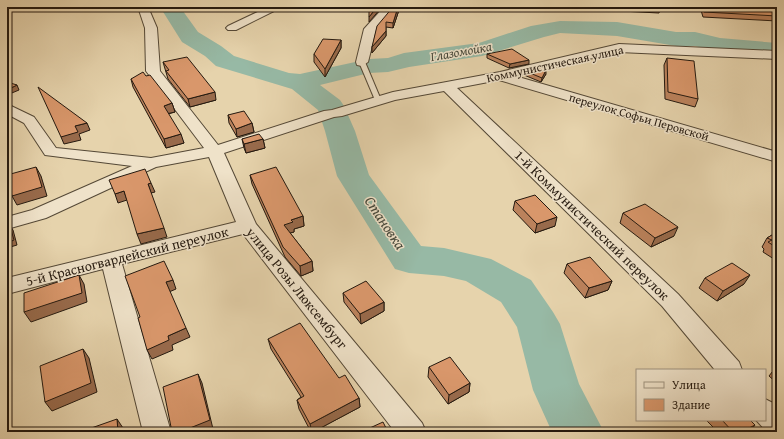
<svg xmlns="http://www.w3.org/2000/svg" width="784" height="439" font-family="'Gentium Book Plus',serif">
<rect width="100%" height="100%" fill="#e6d3ac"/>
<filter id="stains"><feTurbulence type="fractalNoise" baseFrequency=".005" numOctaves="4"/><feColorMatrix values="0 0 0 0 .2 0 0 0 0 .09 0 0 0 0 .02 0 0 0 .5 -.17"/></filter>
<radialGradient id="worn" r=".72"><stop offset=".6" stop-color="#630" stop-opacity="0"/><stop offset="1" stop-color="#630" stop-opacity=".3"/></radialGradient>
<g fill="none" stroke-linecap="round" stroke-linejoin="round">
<polygon fill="#97b9a5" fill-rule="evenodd" points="160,7 180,7 198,32 221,46 234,56 289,73 300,74 369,59 388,58 404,53 479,43 531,26 560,21 617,22 676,32 695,32 720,38 777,43 777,57 720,52 695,46 676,46 617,36 560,33 544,37 482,56 409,67 388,72 369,73 320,85 340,100 344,106 355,131 369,175 421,246 444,248 491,259 531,280 553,312 560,324 579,384 604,432 552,432 533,390 517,327 501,302 466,281 444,276 409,273 395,269 337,176 325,131 318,110 292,89 216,66 205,56 182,42"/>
<defs>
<polygon id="lane" points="360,61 365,62 381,100 380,101 376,101 375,100 359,62"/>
<g id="street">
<polygon points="138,7 148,7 157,28 160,71 218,145 324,111 332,110 393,92 500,72 619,44 777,51 777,59 619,52 515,76 777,152 777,162 499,80 457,88 678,294 739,362 742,370 715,370 662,306 444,91 395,100 342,116 334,117 224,153 256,224 422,423 426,432 395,432 243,234 122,264 171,432 143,432 103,269 7,294 7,278 236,222 209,157 156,167 46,218 7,229 7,217 32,210 132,166 45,155 24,123 7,114 7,104 34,117 56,148 151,158 204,148 146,71 145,28"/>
<polygon points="268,7 282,7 236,30 228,30 226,28 228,26"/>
<polygon points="384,7 395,7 376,30 368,62 362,66 357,65 356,62 364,29"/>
<polygon points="765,399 777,405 777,432 767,432 756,420 765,420"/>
</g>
<polygon id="secondary" points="729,7 777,7 777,13 735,11"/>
</defs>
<use href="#lane" stroke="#544836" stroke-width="2"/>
<use href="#street" stroke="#544836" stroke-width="2"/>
<use href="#secondary" stroke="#24190f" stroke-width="2"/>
<use href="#lane" fill="#efe2c9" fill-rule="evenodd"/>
<use href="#street" fill="#efe2c9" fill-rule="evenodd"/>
<use href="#secondary" fill="#efe2c9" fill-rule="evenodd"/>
</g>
<g fill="#bb825c" stroke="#24190f">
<polygon points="393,7 400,7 393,28 386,27 386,36 372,53 372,47"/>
<polygon points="618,7 661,7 659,13 621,11"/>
<polygon points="700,7 736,7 737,8 777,9 777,21 703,17"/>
<polygon points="341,40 341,48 325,77 314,62 314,54"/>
<polygon points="487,54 529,64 509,68 487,58"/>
<polygon points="667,58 698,99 695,107 665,99 664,65"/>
<polygon points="163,62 216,100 190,107 168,79"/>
<polygon points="525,71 546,74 541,82 524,75"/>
<polygon points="146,76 172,103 175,112 168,114 184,143 166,148 133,87 131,79"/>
<polygon points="228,115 252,123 254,132 237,137 229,123"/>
<polygon points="242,139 263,139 265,148 246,153 244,148"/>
<polygon points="250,175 303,216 304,226 294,229 294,232 290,233 312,261 313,271 301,276 285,257 252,184"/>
<polygon points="515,201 555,226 535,233 513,210"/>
<polygon points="623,213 674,236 651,247 620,223"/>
<polygon points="777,232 777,261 763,252 764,249 762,247 767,238"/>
<polygon points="567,264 612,281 608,290 585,298 564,273"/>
<polygon points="705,278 744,284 717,301 699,288"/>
<polygon points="343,293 384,302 384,311 361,324 344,302"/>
<polygon points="268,339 339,378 359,398 360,407 313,432 311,432 299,409 297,400 301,397 271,349"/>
<polygon points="429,367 470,383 469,392 448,404 428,377"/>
<polygon points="776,367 777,367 777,383 769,376"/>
<polygon points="706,420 750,420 755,425 749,432 718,432"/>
</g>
<g fill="#986a4b" stroke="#24190f">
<polygon points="377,7 382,7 369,22 369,17"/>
<polygon points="398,7 400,7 393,28 393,23"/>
<polygon points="386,31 386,36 372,53 372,47"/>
<polygon points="341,40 341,48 325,77 325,69"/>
<polygon points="529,60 529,64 509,68 510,64"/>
<polygon points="546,70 546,74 541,82 542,78"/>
<polygon points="17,85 19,90 7,95 7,90"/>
<polygon points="215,92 216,100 190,107 188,99"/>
<polygon points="172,103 175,112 166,114 164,106"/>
<polygon points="87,123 90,130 79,134 81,140 64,144 61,137 75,126"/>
<polygon points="252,123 254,132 237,137 236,129"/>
<polygon points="181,134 184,143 166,148 164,139"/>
<polygon points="263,139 265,148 246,153 244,144"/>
<polygon points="36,167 41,176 47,196 17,205 12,196"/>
<polygon points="151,183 155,192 151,193 148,184"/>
<polygon points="124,191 127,200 118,203 115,194"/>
<polygon points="303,216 304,226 294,229 294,232 286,234 284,225 291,220"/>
<polygon points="557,217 555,226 535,233 537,224"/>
<polygon points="10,226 13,230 17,245 7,248 7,243"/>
<polygon points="678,227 674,236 651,247 655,238"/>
<polygon points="164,228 167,237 141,244 137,234"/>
<polygon points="312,261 313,271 301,276 300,266"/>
<polygon points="79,275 84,284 87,302 31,322 24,312"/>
<polygon points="750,275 744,284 717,301 723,291"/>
<polygon points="173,280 176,289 169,292 166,282"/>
<polygon points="612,281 608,290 585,298 589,288"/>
<polygon points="384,302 384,311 361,324 360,314"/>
<polygon points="186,328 190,337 172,345 173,350 152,359 147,350 168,336"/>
<polygon points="83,349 89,358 97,392 52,411 45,402"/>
<polygon points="198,374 202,383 213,429 206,432 180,432"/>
<polygon points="470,383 469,392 448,404 449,395"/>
<polygon points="359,398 360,407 313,432 312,432 310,424"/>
<polygon points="117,419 123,428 123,432 118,432"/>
<polygon points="755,425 749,432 741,432"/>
</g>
<g fill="#d9976b" stroke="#24190f">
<polygon points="369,7 377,7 369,17"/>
<polygon points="393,7 398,7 393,23 386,22 386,31 372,47 377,26"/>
<polygon points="703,7 736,7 737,8 777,9 777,16 704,12"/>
<polygon points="323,39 341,40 325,69 314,54"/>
<polygon points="512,49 529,60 510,64 487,54"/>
<polygon points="187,57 215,92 188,99 166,71 169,70 163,62"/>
<polygon points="667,58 694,61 698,99 668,92"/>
<polygon points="542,67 546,70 542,78 525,71"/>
<polygon points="143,72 146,76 150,75 172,103 164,106 181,134 164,139 131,79"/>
<polygon points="7,82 17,85 7,90"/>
<polygon points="38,87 87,123 75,126 78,132 61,137"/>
<polygon points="244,111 252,123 236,129 228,115"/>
<polygon points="259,134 263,139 244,144 242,139"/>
<polygon points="36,167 42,187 12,196 7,175"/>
<polygon points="276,167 303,216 291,220 293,222 284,225 312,261 300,266 283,247 250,175"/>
<polygon points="145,169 151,183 148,184 164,228 137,234 124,191 115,194 109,180"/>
<polygon points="535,195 557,217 537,224 515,201"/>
<polygon points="645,204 678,227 655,238 623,213"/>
<polygon points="10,226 14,240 7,243 7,227"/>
<polygon points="777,232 777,248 768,242 772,240 767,238"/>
<polygon points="590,257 612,281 589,288 567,264"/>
<polygon points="164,261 173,280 166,282 186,328 168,336 169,340 147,350 138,318 140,317 125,276"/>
<polygon points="732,263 750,275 723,291 705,278"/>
<polygon points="79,275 82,293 24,312 24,293"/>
<polygon points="366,281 384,302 360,314 343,293"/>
<polygon points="300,323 339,378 345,375 359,398 310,424 297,400 304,396 268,339"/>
<polygon points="83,349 91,383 45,402 40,366"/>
<polygon points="450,357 470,383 449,395 429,367"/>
<polygon points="198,374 210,420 180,432 172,432 163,387"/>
<polygon points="117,419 118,432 80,432"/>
<polygon points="722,420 750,420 755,425 741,432 733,432"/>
<polygon points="383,422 388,432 361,432"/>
</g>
<g text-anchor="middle" stroke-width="3" stroke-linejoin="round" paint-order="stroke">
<g font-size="12" fill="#24190f" stroke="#efe2c9">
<text transform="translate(555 64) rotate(-12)" y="4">Коммунистическая улица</text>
<text transform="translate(639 117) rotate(16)" y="4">переулок Софьи Перовской</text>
</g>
<g font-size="13" font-style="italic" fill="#46493c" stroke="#efe2c9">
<text transform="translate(461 51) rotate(-10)" y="5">Глазомойка</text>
</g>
<g font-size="14" fill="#24190f" stroke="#efe2c9">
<text transform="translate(592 225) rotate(44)" y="5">1-й Коммунистический переулок</text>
<text transform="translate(127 256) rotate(-14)" y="5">5-й Красногвардейский переулок</text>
<text transform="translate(297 288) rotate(51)" y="5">улица Розы Люксембург</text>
</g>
<g font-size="15" font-style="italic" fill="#46493c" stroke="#efe2c9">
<text transform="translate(385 223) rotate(56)" y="5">Становка</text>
</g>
</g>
<rect width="784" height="439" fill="none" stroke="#e6d3ac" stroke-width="24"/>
<rect x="8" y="8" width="768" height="423" fill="none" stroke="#24190f" stroke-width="2"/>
<rect x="12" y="12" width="760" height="415" fill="none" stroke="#24190f"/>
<rect x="636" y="369" width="130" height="52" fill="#efe2c9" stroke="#9e927f"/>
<rect x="644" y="382" width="20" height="6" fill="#efe2c9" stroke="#9e927f"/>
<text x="672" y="389" font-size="12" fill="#24190f">Улица</text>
<rect x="644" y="399" width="20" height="12" fill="#d9976b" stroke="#9e927f"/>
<text x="672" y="409" font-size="12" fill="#24190f">Здание</text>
<rect width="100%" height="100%" filter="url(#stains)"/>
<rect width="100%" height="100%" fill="url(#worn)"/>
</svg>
